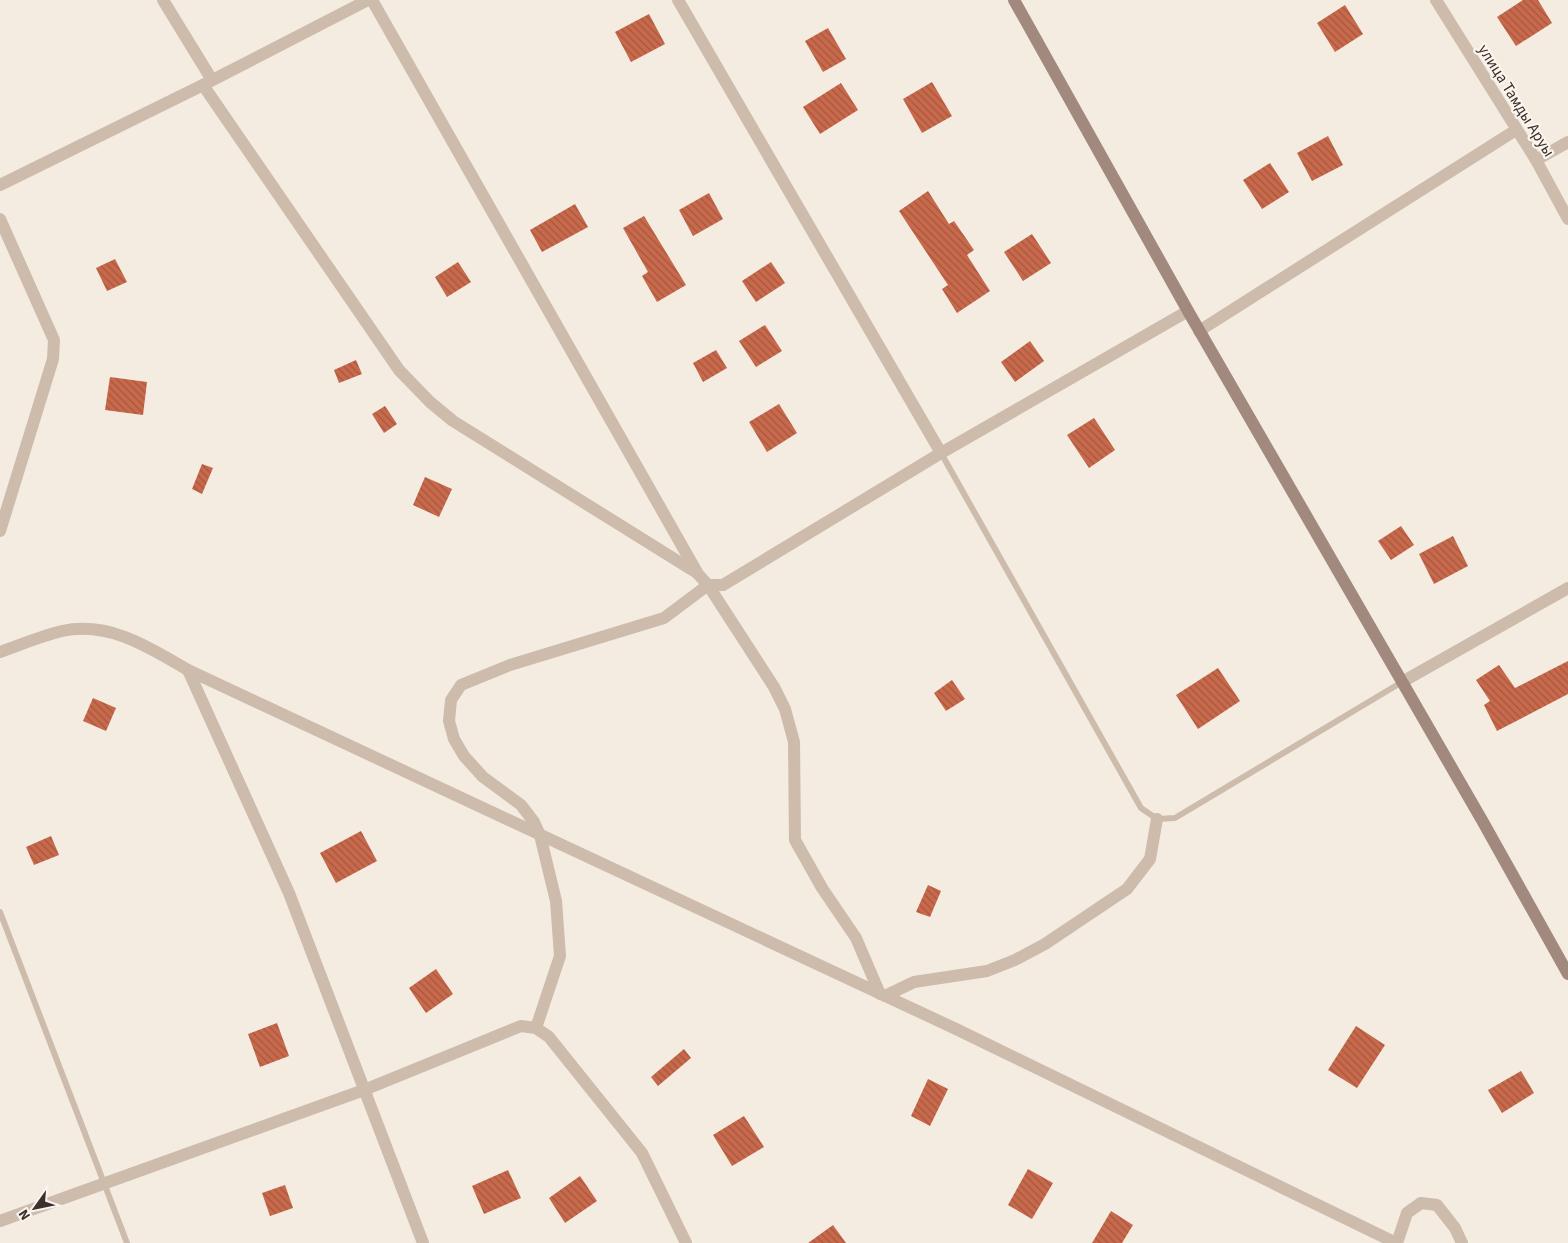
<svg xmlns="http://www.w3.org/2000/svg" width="1568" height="1243" font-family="'Source Sans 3',sans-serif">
<defs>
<pattern id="building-back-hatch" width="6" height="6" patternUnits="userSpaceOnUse" patternTransform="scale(1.25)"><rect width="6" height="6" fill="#c8694b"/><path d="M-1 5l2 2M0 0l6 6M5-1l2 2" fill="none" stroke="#a4573f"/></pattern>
</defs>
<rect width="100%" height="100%" fill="#f4ebe1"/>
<g fill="url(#building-back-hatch)">
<polygon points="1523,0 1538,0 1552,23 1516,46 1497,17"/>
<polygon points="1345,5 1363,34 1335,52 1317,23"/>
<polygon points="649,14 665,44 631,62 615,32"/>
<polygon points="828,28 846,59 823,72 805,41"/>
<polygon points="932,82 952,116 922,133 903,99"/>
<polygon points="841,83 858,110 820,134 803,107"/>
<polygon points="1328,136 1343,165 1312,181 1297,153"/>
<polygon points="1270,163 1289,192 1262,209 1243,180"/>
<polygon points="928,191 949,224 954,221 974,250 967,255 990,291 957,313 942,289 948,285 899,211"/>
<polygon points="709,193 723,219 693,236 679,210"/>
<polygon points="575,204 588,227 542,252 530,230"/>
<polygon points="644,216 686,285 657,302 642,276 648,272 623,228"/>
<polygon points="1032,234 1051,263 1023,281 1004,252"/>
<polygon points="115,259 127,282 107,291 96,268"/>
<polygon points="458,262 471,282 447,297 435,277"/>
<polygon points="771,262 785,283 756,302 742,281"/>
<polygon points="765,325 782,351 756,367 739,341"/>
<polygon points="1030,341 1044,361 1015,382 1001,362"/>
<polygon points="716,350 727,368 703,382 693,363"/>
<polygon points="356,360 362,374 339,383 334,370"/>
<polygon points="110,377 147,382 143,415 105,410"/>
<polygon points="779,404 797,433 767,452 749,422"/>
<polygon points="385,406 397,424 384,433 372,414"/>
<polygon points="1094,418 1115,450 1089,468 1067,435"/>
<polygon points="202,464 213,468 202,494 192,489"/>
<polygon points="425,477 452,489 439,517 413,505"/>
<polygon points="1401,526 1414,545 1391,560 1378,541"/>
<polygon points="1453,536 1468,566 1434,584 1419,554"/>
<polygon points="1568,661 1568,694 1497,731 1484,705 1490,701 1476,680 1499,665 1515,688"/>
<polygon points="1218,668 1240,701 1198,729 1176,695"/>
<polygon points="952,680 965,699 946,711 934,693"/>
<polygon points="93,698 116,708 106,731 83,721"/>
<polygon points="361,831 377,861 336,883 320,853"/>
<polygon points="51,836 59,855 34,865 26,847"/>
<polygon points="928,885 941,891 930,917 916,912"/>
<polygon points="436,969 453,994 426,1013 409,988"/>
<polygon points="277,1023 289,1056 260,1067 248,1034"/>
<polygon points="1356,1026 1385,1045 1357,1088 1328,1070"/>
<polygon points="684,1049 691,1058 658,1086 651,1077"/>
<polygon points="1521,1071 1534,1093 1502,1113 1488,1090"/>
<polygon points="928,1079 948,1089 930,1126 911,1116"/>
<polygon points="744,1116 764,1147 732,1166 713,1135"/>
<polygon points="1028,1169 1053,1183 1032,1219 1008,1205"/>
<polygon points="508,1170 521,1198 484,1214 472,1186"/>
<polygon points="580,1176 597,1201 565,1223 549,1198"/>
<polygon points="285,1185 293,1208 270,1216 262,1193"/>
<polygon points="1111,1211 1133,1225 1122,1243 1092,1243"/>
<polygon points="833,1225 846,1243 808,1243"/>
</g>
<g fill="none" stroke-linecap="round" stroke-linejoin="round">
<g stroke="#cdbbac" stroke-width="6">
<polyline points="941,453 1141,808 1157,819 1175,818 1402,682"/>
<polyline points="0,912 127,1243"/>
</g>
<g stroke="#cdbbac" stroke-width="12">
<polyline points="163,0 212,80"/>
<polyline points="372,0 698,574 708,585 723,585 941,453 1188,311"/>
<polyline points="678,0 941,453"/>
<polyline points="1436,0 1536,160 1568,219"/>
<polyline points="203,85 399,370 430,402 453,421 697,573"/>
<polyline points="1536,160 1568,142"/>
<polyline points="0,185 203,85 368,0"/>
<polyline points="0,219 54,340 53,359 0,531"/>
<polyline points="1199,331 1516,130"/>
<path d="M0,652C20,645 41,636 62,631C109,621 149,647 188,670L956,1029L1396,1243"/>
<polyline points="188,670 289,893 423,1243"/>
<polyline points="1402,682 1568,588"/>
<polyline points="885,996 914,982 987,971 1015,960 1045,944 1127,889 1150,859 1157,819"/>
<polyline points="536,1028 560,956 556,901 540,835 534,822 521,805 483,777 464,756 454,739 449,721 451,700 461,685 510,665 664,618 708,585 774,687 785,709 794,742 795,840 822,888 856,938 880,994"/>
<polyline points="0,1221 364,1090 521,1026 536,1028 549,1037 642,1153 686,1243"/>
<polyline points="1397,1243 1407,1213 1421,1203 1437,1205 1455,1228 1462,1243"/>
</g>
<polyline stroke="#a18a7d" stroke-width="12" points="1014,0 1188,311 1483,822 1568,974"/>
</g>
<g text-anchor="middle" stroke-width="4.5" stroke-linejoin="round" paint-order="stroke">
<g font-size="16" fill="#3b302b" stroke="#fbf5ee">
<text transform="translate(1517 100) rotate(58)" y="6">улица Тамды Аруы</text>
</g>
</g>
<g transform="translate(35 1208) rotate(237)" stroke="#fbf5ee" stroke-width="4" paint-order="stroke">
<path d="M0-4L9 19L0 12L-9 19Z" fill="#3b302b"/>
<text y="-8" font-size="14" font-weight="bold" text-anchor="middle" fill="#3b302b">N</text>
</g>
</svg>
